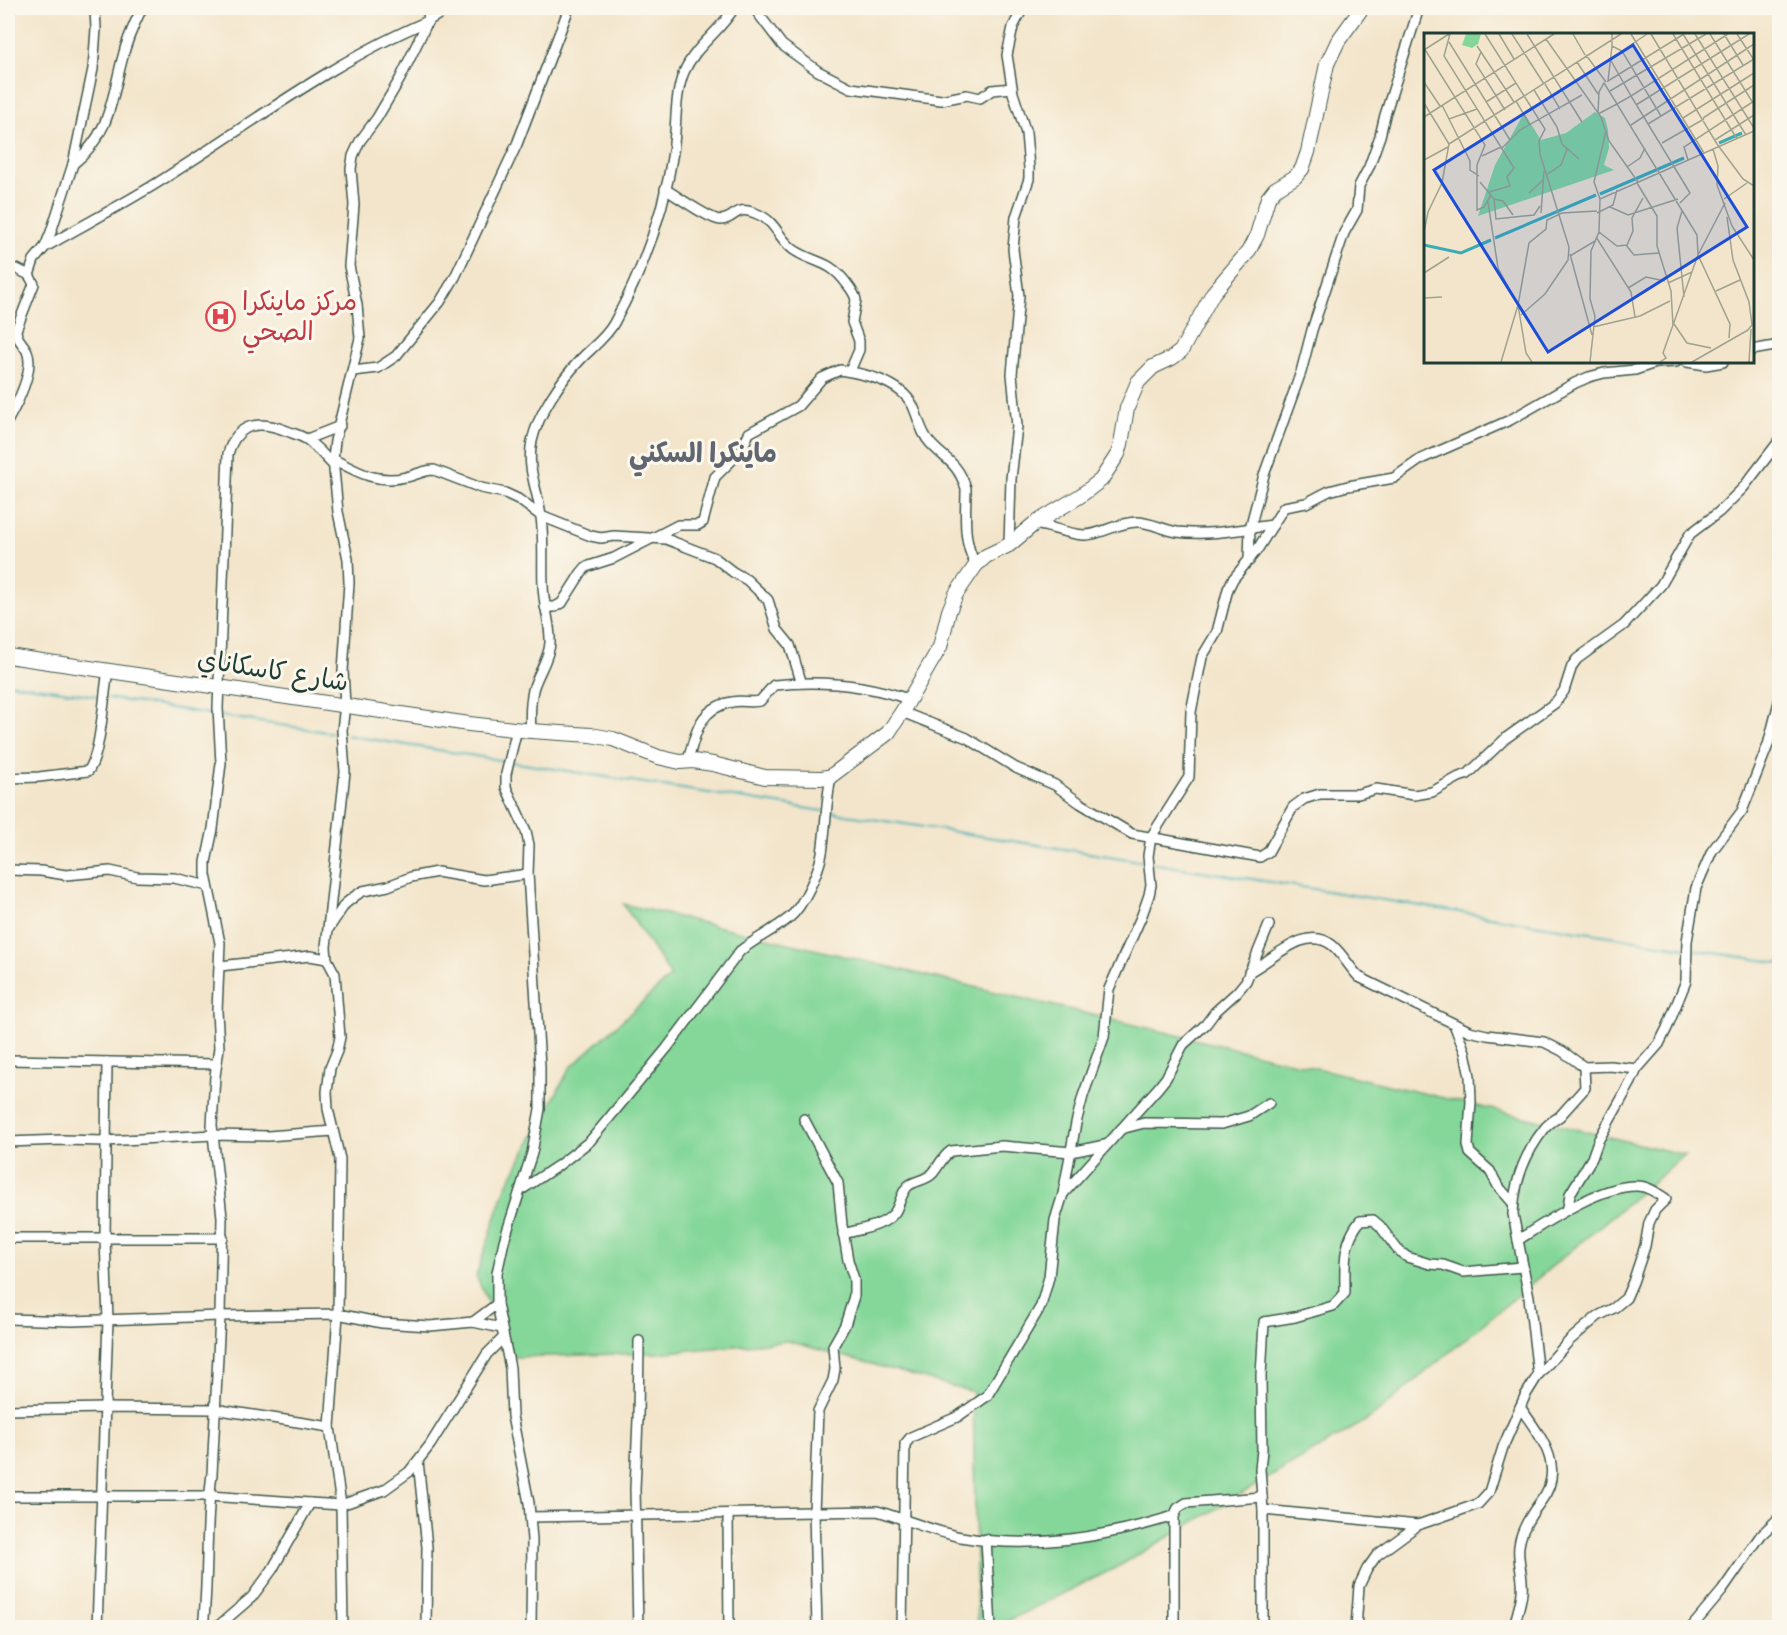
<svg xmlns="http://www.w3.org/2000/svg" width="1787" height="1635" font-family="Caveat,'Playpen Sans Arabic',sans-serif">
<rect width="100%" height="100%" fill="#fbf7ec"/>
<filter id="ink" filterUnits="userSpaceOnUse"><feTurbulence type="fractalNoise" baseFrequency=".0167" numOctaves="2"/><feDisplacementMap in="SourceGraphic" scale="12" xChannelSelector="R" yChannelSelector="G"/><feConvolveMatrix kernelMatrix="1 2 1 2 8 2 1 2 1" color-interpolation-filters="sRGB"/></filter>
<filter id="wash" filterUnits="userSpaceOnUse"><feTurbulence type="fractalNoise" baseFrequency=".008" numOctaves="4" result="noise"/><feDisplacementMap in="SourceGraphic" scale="24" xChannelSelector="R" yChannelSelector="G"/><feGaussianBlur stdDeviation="1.35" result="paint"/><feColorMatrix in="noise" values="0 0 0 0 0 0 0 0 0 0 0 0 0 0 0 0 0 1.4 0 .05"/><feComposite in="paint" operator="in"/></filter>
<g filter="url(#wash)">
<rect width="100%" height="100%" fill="#f3e5cb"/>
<polygon fill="#84d799" stroke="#528a66" stroke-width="1.5" points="623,904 1685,1155 1372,1417 1119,1566 995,1627 977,1627 973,1392 788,1341 657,1353 513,1357 476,1276 506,1187 570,1068 671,976"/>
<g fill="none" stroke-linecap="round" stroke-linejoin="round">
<g stroke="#3aacb3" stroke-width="2">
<polyline points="8,683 103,697"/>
<polyline points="108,698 215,715"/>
<polyline points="221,716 340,734"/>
<polyline points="345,735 506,761"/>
<polyline points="511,762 823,811"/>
<polyline points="828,812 1146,862"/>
<polyline points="1151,863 1685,948"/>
<polyline points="1690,949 1780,963"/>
</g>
</g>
</g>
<g filter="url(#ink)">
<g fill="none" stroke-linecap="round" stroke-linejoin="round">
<defs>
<g id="street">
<polyline points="449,8 428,21 400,79 377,118 360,141 353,156 351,169 354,205 349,266 357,305 360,338 335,441 333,459 338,512 348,559 349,583 343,671 345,705 342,730 345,772 326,947 327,959 335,974 340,1037 337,1051 330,1068 327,1092 328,1109 340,1159 338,1314 382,1323 430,1326 473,1322 501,1328"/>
<polyline points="754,8 782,45 818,71 851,88 941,100 967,95 980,98 992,90 1012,88"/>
<path d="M73,164C110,134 111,102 122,60C126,42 134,24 142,8"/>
<path d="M665,189C677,196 710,220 721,220C736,219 734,205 755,213C777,221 777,238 794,250C815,264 829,259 847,284C851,289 855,294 856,300L852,322L859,341V350L850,371"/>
<path d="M45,247C85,224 126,203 165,178C251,124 333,61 428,21L429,8"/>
<polyline points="8,269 17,269 29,275"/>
<polyline points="1752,350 1780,345"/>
<polyline points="1687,362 1706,365 1723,362"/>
<polyline points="353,371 378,368 396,356 440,302 455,277 517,144 569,8"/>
<path d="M8,420C17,404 35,370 27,351C23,343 16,339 16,330L34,284L29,275L34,260L45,247L51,232L73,164L93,69L96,29L95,8"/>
<polyline points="307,439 340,426"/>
<path d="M333,459C357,472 377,484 406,477C416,475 424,470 434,470L481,488L505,493L518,499L541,516L591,536L601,538L614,536L666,539L715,558L733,572L747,580L768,600L777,629L790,645L801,681"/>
<path d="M1034,524C1050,526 1067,534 1084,535C1099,536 1117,522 1137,522C1150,522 1164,530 1177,532C1210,536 1242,529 1273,525"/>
<polyline points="1009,545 1011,479 1017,426 1012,374 1019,296 1013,249 1016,217 1029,179 1029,168 1026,133 1013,93 1007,55 1013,27 1023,8"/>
<polyline points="1249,561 1250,528 1264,475 1301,372 1312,330 1344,233 1357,210 1359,186 1369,167 1380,136 1385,115 1419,8"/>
<path d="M545,607H555L562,603L581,573L586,567L614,558L678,525H698L703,522L715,477L741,451L749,433L798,406L822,378L840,370C865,374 900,381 913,406C919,419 921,434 931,444C947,461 957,462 966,488C966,514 962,541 976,565"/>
<polyline points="902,712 967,738 1016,768 1055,785 1080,803 1132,834 1260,857 1268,852 1293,807 1304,799 1320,794 1358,794 1376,789 1414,795 1432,792 1459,777 1468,774 1506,738 1555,703 1564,691 1572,666 1577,659 1624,625 1661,585 1690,534 1719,512 1743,488 1780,440"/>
<polyline points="517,729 506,774 506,787 526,831 529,845 528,874 540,1066 540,1109 532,1153 504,1241 497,1273 497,1304 510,1368 512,1416 529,1503 532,1540 531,1628"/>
<path d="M531,731C530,718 530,704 533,690C537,674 549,660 550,643C551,624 543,604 543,585C542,562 544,539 541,517C538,489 526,470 532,441C538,414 561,380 580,360C591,348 606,338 614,323C643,270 664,212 673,152C677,126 674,96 684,72C695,46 720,32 734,8"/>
<path d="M688,761C695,734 699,708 732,702C741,700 751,703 760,701L774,685C820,680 865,684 908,699"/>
<path d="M8,778L39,777L88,771C101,756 104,692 108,670"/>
<polyline points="8,870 41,871 66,875 110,871 137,877 174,878 208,886"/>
<polyline points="329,928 345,904 355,896 363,891 388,886 411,877 437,872 484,880 528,874"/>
<polyline points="220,966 310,956 327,959"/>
<path d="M1249,972C1273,960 1305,924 1332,945C1342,953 1349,967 1359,977L1469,1031L1487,1035L1544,1042L1562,1051L1584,1067L1585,1088C1577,1097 1568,1107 1560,1116C1555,1120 1549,1123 1545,1128C1525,1153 1514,1182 1513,1214L1529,1297L1538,1375"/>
<polyline points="1454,1024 1465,1052 1470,1076 1471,1102 1468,1145 1470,1153 1490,1171 1498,1186 1513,1203"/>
<polyline points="8,1060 216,1064"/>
<polyline points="1584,1067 1610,1066 1637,1069"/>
<polyline points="804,1119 838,1183 842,1225 848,1260 854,1279 854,1296 845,1325 833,1346 835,1369 833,1380 818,1411 814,1512 817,1628"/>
<polyline points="1121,1129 1144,1123 1222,1124 1249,1116 1269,1103"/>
<polyline points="8,1142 62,1140 105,1141 213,1135 268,1136 333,1131"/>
<path d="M521,1190L559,1165L590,1141L667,1048L740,951C755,939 774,930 789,918C803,907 819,871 822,853C826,827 826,802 831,776"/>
<polyline points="1063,1194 1158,1088 1166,1078 1183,1045 1206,1024 1215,1012 1237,992 1246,981 1269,925"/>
<polyline points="1568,1208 1570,1194 1592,1158 1598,1141 1631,1082 1637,1069 1659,1044 1667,1028 1686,981 1687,941 1696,888 1712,851 1742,811 1748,796 1768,745 1780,698"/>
<path d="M843,1234C860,1229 884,1227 895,1212C900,1204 901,1193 908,1186C915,1180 926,1181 933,1173C939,1166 942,1157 951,1151L1002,1146L1071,1152L1105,1145"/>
<polyline points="8,1238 223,1238"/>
<path d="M8,1319L72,1321L220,1316L222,1217L212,1125L215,1076L219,1048L217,1011L220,943L206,875V862L213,829L221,763L218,708L228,454C237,422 260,420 287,431C294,434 303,436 309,441C317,448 325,456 332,464"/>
<polyline points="473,1322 497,1304"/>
<polyline points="8,1410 105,1408 214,1409 330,1427"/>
<polyline points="418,1461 427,1547 426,1628"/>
<polyline points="8,1496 209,1496 310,1503 272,1570 252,1597 216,1628"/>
<polyline points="310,1503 341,1505 343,1628"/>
<polyline points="1263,1510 1418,1525"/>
<polyline points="728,1514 729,1628"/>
<path d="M530,1517L877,1511C905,1519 932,1531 961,1537C1033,1550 1105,1537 1174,1516"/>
<polyline points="986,1539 991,1628"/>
<polyline points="97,1628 108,1320 105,1239 107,1062"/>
<path d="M203,1628C209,1576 205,1525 212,1474L220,1316L338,1314L330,1427L341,1505L384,1490L409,1472L430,1445L487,1354L503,1338"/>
<polyline points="638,1628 635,1489 638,1419 639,1341"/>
<polyline points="902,1628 905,1444 911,1437 957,1417 987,1396 1041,1306 1049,1277 1055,1220 1063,1194 1076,1123 1083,1096 1104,1037 1109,989 1142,915 1149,895 1151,885 1148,856 1151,837 1189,777 1191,712 1202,657 1217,632 1228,589 1233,579 1257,550 1284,507 1306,503 1329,491 1348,486 1394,478 1421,459 1510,420 1575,383 1589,377 1604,373 1635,370 1655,363 1676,362"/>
<polyline points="1174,1628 1174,1516 1178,1508 1186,1503 1262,1497"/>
<path d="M1263,1628V1510L1260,1469L1262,1450L1261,1376L1264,1322L1295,1317L1333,1306L1345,1293C1345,1265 1342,1244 1360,1221L1373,1220L1380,1226L1397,1249L1407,1257L1430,1264L1443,1265L1463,1272L1522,1267"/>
<path d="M1356,1628L1359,1586L1367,1569L1377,1555L1418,1525L1478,1504L1489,1492L1503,1447L1525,1396L1538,1375L1570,1340L1598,1316L1614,1308L1626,1298L1633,1282L1645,1246L1649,1223L1655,1210L1666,1199C1657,1193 1648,1186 1637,1186C1600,1185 1548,1221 1518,1240"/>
<path d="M1514,1628C1516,1616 1521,1604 1522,1592C1524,1577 1517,1561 1519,1546C1521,1529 1531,1514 1541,1501C1567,1467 1540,1436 1520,1407"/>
<polyline points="1691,1628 1722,1591 1761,1535 1780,1517"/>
</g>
<polyline id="secondary" points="8,656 469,724 531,731 591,735 613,739 658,757 680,762 693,761 713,764 765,777 821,778 831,776 888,733 902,712 940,647 949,611 956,594 976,565 986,556 1009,545 1034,524 1080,496 1101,480 1118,454 1121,444 1127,408 1138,382 1153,367 1172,358 1181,351 1213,293 1248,252 1257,235 1268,198 1275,189 1295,177 1302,169 1308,152 1327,64 1338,41 1362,8"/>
</defs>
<use href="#street" stroke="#3f564b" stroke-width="12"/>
<use href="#secondary" stroke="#3f564b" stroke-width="16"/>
<use href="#street" stroke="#fff" stroke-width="9"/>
<use href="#secondary" stroke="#fff" stroke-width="14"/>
</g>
</g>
<defs>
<symbol id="hospital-ring" viewBox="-11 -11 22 22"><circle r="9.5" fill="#fbf7ec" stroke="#e0444e" stroke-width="1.5"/><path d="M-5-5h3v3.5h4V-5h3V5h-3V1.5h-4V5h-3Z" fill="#e0444e"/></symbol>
</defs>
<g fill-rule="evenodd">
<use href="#hospital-ring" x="204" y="300" width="33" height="33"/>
</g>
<g text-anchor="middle" stroke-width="6" stroke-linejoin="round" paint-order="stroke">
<g font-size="26" fill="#be3a42" stroke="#fbf7ec" text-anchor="start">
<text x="242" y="310">مركز ماينكرا<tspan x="242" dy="30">الصحي</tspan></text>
</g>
<g font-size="26" fill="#1f3d34" stroke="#fbf7ec">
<text transform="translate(273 670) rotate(9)" y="9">شارع كاسكاناي</text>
</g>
<g font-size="27" font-weight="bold" fill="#616770" stroke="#fbf7ec">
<text x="703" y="462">ماينكرا السكني</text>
</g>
</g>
<g transform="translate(1424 33)">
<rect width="330" height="330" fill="#f3e5cb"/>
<path d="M42,1H57L54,11L48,15L38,12ZM171,79L181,85L184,97L185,115L180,132L190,137L54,183L71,132L100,80L117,107L142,100Z" fill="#84d799"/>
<path fill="none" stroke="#3aacb3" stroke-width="3" d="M295,110L318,100M176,161L260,125M71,205L172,162M0,212L37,220L67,207"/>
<path fill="none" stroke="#9ea28f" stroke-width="1.5" d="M26,1L20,23L90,135L83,144L86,153L65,159M61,1L121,96L115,108L116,121L145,214L144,227L121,261L97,282M75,1L90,26M88,1L120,51M103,1L158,89M149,1L161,22M188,1V13L198,18L237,83M207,1L280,120M227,1L293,111L319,146L330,153M249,1L313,106M259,1L322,102M271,1L330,95M286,1L329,70M300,1L319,32M313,1L330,27M122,6L177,84L185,108L214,149M25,9L86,107M53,13L90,69M188,13L184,48L260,1M0,15L61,112L53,132V177L60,174L67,162M0,17L25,1M198,18L223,1M57,19L52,31L81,77M162,22L182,49M153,29L174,61M0,49L16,73M121,51L136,76M110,57L133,94L138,111L155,126M186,58L282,1M92,68L106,92M62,69L92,50M0,70L25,111L18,150L4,179L0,199M18,72L46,128V137L55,143M212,72L325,1M174,80L175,59L180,50L193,71L207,63L186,26M174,81L193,71L273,202L274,222L249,292M0,84L130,1M259,85L330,40M279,85L330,52M25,86L53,76M224,91L330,26M207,92L330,11M291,107L330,82M238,110L280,86M25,111L197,1M78,115L96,97L158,62M289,116L294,133L293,152L308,193L330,227M58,123L77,114M0,127L24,114M264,127L260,114L330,68M203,134L216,125L221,115M122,142L137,132L143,116M56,149L70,166L72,186L110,182L116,173M213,150L233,183V213L247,258L249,292L239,320L242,325L236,329M105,160L119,147M70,166L79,168L89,182M176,166L170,149L182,98M300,166L323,150M64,169L74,235L94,272L77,329M256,170L266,160L207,63L304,1M301,170L274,222L306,291L305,305M186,174L204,182L254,166M258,178L253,195L260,264M117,180L120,138M173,180L189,172L193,157M303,184L309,227L325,269L328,292L323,298M175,199L193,213L203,212L209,198L208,185L219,165M172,204L207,259L211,284M202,212L210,222L235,220M146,221L168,302M146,223L171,208M0,240L25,224M244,250L268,239M204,255L222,244L241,248M292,258L316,247M0,265L18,264M250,291L263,310L287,315M169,294L216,283L246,268M108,329L102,320L94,272L105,210L122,196L123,187L138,180L173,178M166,329L171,283L166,266L167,218L175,199L176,166L330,98M268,329L324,297M325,329L327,296"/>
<path fill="#1d4ed8" fill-opacity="0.15" stroke="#1d4ed8" stroke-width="3" d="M209,12L323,194L124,319L10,137Z"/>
<rect width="330" height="330" fill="none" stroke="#1f3d34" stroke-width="3"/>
</g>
<rect width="1787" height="1635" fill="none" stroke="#fbf7ec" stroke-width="30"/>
</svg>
